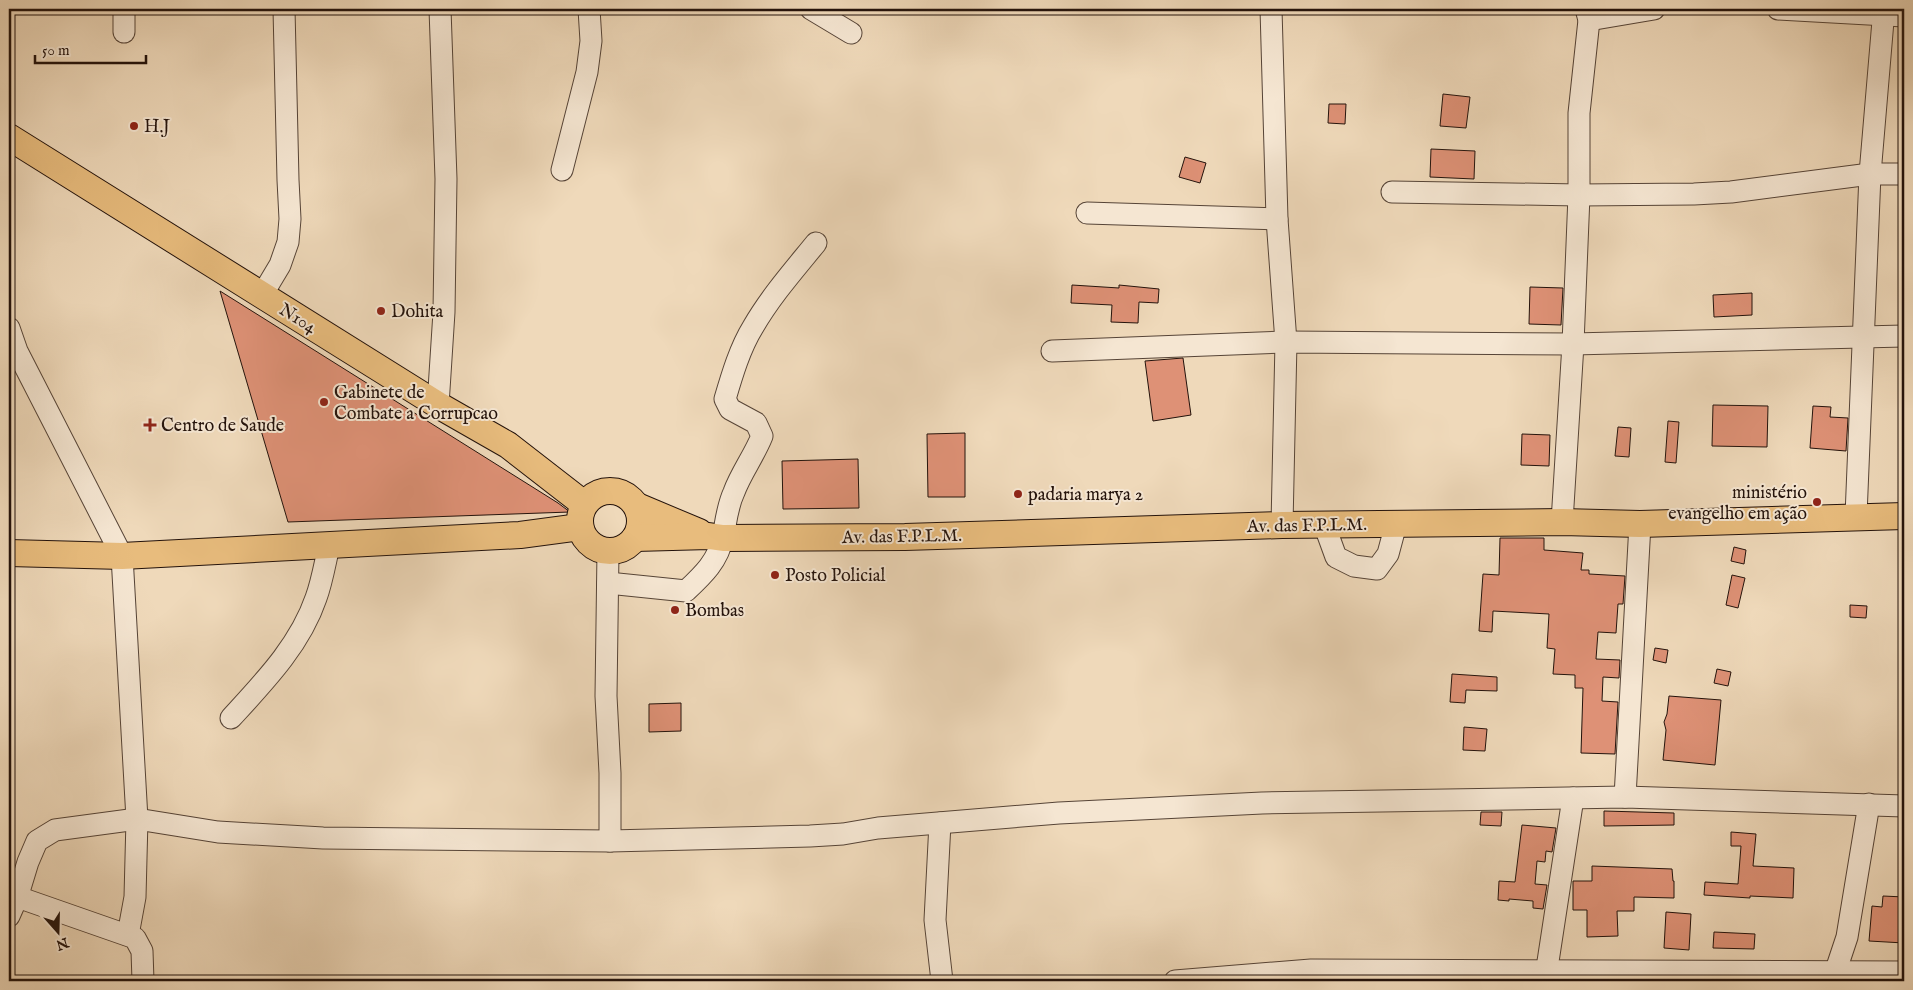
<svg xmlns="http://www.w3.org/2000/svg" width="1913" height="990" font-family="'IM FELL English',serif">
<rect width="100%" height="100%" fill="#efd9ba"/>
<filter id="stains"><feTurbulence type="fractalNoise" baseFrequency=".004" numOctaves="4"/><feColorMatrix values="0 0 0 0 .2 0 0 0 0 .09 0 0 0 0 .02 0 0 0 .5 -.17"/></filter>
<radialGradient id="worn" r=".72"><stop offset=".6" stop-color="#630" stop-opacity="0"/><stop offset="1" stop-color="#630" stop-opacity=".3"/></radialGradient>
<g fill="#de9176" stroke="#23120b">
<polygon points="1443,94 1470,97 1466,128 1440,126"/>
<polygon points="1329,104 1346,104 1345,124 1328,123"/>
<polygon points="1431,149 1475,151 1474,179 1430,177"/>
<polygon points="1185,157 1206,163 1200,183 1179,177"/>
<polygon points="1072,285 1119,288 1119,285 1159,289 1158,303 1139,302 1138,323 1111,322 1112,305 1071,303"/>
<polygon points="1530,287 1563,288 1561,325 1529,324"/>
<polygon points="220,291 558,503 570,512 288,522"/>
<polygon points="1752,293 1752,315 1714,317 1713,295"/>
<polygon points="1183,358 1191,415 1153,421 1145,361"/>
<polygon points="1713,405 1768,406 1767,447 1712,446"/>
<polygon points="1813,406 1831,407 1830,417 1848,418 1846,451 1810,448"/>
<polygon points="1668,421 1679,422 1676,463 1665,462"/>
<polygon points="1618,427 1631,428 1629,457 1615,456"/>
<polygon points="965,433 965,497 928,497 927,434"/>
<polygon points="1522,434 1550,435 1549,466 1521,465"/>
<polygon points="858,459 859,508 783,509 782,461"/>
<polygon points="1500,538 1544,538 1544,550 1583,553 1581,570 1589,570 1589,574 1625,576 1623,604 1618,604 1616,633 1598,632 1596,659 1620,660 1619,678 1603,677 1602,701 1618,702 1615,754 1581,753 1583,688 1575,688 1575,675 1553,674 1555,649 1547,648 1549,614 1493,611 1492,632 1479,631 1483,574 1499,575"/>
<polygon points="1734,547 1746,550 1744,564 1731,561"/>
<polygon points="1732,575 1745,578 1738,608 1726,605"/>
<polygon points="1850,605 1867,606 1866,618 1850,617"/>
<polygon points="1655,648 1668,650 1666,663 1653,660"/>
<polygon points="1717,669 1731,672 1728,686 1714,683"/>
<polygon points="1452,674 1497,677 1497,691 1466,690 1465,703 1450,702"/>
<polygon points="1669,696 1721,700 1715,765 1663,760 1666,730 1664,722 1667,714"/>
<polygon points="681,703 681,731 649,732 649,704"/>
<polygon points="1464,727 1487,729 1485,751 1463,750"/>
<polygon points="1604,811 1674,813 1674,825 1604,826"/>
<polygon points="1481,812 1502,812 1501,826 1480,825"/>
<polygon points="1522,825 1556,828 1552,852 1546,851 1545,862 1537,861 1535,884 1547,885 1543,909 1533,908 1533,901 1509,899 1509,901 1498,900 1499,881 1515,882"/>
<polygon points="1731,832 1756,834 1753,866 1794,868 1793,898 1750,896 1750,898 1704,895 1705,882 1738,884 1741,846 1731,846"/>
<polygon points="1592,866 1672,869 1673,881 1674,881 1674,898 1634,897 1634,911 1617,911 1618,936 1587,937 1587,910 1573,910 1573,881 1592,881"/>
<polygon points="1883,896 1904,897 1904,943 1869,941 1872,906 1882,907"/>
<polygon points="1666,912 1691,914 1689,950 1664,948"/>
<polygon points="1714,932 1755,934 1754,949 1713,948"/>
</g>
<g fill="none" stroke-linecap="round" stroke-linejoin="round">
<defs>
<g id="minor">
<polyline points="124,9 124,32"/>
<polyline points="811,9 851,33"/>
<polyline points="1271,9 1277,219 1286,342 1282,525"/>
<polyline points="1778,9 1904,16"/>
<polyline points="1589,20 1654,9"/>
<polyline points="562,170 587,72 591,41 589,9"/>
<polyline points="1392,192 1579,195 1694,194 1731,192 1870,174 1904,174"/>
<polyline points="1087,213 1277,219"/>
<polyline points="262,295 280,265 288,242 290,219 288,180 284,9"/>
<polyline points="9,328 17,351 122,556 137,819 135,897 128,935"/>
<polyline points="1052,351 1286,342 1573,344 1904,336"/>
<polyline points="438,405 444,312 446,179 440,9"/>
<polyline points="1856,516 1870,174 1884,9"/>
<polyline points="1562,522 1573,344 1579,195 1579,113 1589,20 1586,9"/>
<polyline points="1324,524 1336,557 1354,566 1377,569 1388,554 1396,524"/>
<polyline points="608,551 606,696 610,773 610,841"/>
<path d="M608,583L686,591C703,575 718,561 723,537C726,522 727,507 734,492C741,473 754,456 762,436L756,423L730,409L725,399C732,375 740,348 753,327C771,296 794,270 816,243"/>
<path d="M231,718C264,682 300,645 316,598C322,582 325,563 329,546"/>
<polyline points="1625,797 1640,524"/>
<polyline points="940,823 935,920 942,981"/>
<polyline points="9,894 135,938 142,951 143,981"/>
<polyline points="9,916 17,898 28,862 37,841 55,830 137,819 218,832 323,838 610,841 810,836 843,834 878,828 1059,813 1262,803 1625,797 1904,806"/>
<polyline points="1175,981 1311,970 1904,972"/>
<polyline points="1545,981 1573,798"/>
<polyline points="1834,981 1835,973 1847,937 1869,804"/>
</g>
<g id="major">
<polyline points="9,137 438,405 508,445 584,504"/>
<circle cx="610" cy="521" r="30"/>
<polyline points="637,506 699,532"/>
<polyline points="635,538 709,536 723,538 905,537 1282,525 1562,522 1640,524 1904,516"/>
<polyline points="9,553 122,556 520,535 580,527"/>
</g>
</defs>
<use href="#minor" stroke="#564437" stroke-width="23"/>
<use href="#major" stroke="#23120b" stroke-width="28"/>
<use href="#minor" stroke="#f5e6d2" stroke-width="21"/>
<use href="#major" stroke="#e8bc7d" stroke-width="26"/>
</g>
<g fill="#8f2418" stroke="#f5e6d2" stroke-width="2">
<circle cx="134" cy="126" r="5"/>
<circle cx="381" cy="311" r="5"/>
<circle cx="324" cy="402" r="5"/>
<path d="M147.5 417.5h5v5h5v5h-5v5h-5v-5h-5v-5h5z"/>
<circle cx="1018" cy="494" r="5"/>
<circle cx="1817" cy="502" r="5"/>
<circle cx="775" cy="575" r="5"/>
<circle cx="675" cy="610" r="5"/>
</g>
<g text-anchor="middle" stroke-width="4" stroke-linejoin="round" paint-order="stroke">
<g font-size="18" fill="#23120b" stroke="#f5e6d2" text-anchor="start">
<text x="144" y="132">H.J</text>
<text x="391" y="317">Dohita</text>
<text x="334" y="398">Gabinete de<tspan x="334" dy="21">Combate a Corrupcao</tspan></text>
<text x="161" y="431">Centro de Saude</text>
<text x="1807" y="498" text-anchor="end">ministério<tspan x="1807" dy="21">evangelho em ação</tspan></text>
<text x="1028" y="500">padaria marya 2</text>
<text x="785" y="581">Posto Policial</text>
<text x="685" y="616">Bombas</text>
</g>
<g font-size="18" fill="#23120b" stroke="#f5e6d2">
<text transform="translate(298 318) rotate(32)" y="6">N104</text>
<text transform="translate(1307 525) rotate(-1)" y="6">Av. das F.P.L.M.</text>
<text transform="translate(902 536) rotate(-1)" y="6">Av. das F.P.L.M.</text>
</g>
</g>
<rect width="1913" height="990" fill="none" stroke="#efd9ba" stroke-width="30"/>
<rect x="10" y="10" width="1893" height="970" fill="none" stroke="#23120b" stroke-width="2.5"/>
<rect x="15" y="15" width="1883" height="960" fill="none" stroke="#23120b"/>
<g transform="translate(58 932) rotate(160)" stroke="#f5e6d2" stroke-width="4" paint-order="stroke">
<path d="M0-4L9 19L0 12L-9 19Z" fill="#23120b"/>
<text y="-8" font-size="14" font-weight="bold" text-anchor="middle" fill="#23120b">N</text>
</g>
<path d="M35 55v8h111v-8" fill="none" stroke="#23120b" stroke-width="2.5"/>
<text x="42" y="55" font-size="15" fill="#23120b" stroke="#f5e6d2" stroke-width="4" paint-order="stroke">50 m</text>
<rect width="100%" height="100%" filter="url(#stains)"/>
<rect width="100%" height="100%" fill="url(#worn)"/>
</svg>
